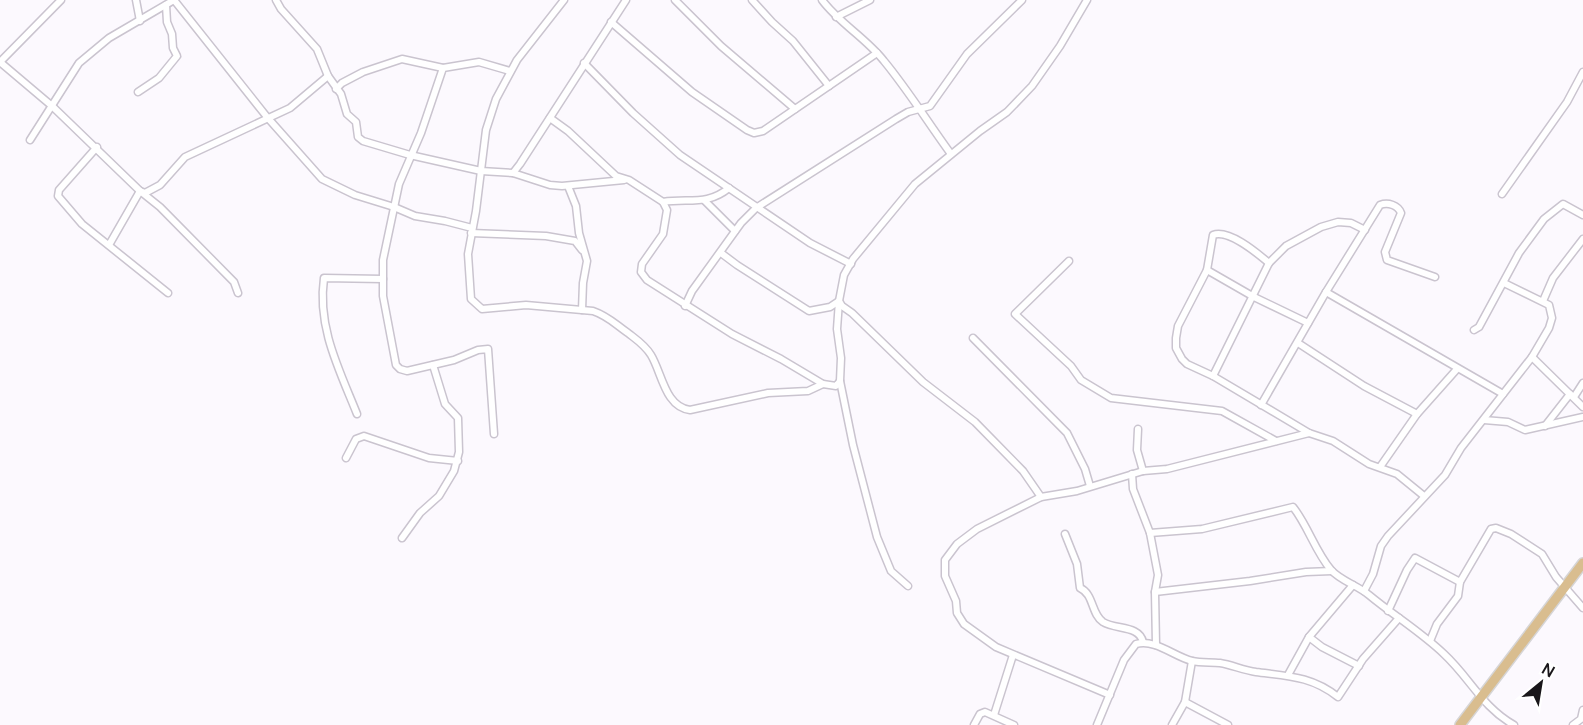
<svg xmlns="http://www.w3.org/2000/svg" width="1583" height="725" font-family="Manrope,sans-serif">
<rect width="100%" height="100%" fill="#fcf9fe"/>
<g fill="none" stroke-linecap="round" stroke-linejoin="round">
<defs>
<g id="street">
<polyline points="136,0 140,21"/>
<polyline points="174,0 267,117 322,179 355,195 394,207 415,216 445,221 472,228"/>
<polyline points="276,0 281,9 317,49 328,76 341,94 347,114 356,122 358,137 363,141 410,155 481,171 513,173 550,185 562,186 624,180"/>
<path d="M564,0L517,60L496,99L486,130L476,211L468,254L471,299L482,309L526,305L593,311C608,316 615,324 628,333C637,340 645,345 651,355C662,373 665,407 690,410L768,393L808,391L823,384"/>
<polyline points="675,0 721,46 795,109"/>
<polyline points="752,0 772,22 793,41 829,86"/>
<path d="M822,0C839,23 866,38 884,61C908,90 929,124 951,154"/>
<polyline points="836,17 870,0"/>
<polyline points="611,22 692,92 747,130 754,133 763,131 877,53"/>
<polyline points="0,62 52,106 140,191 160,207 234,282 238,293"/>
<polyline points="0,62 61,0"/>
<polyline points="584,63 633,113 680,155 810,243 851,264"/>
<polyline points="336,89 342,83 363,72 402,59 443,68"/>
<polyline points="138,92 159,78 177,56 173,48 172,34 167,22 166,5"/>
<polyline points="550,118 568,131 616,176 629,180 663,202 667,210 663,234 642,264 641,272 647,280 732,334 781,359 823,384 836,386 840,381 841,358 837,329 839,301 844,275 853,259 915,184 980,131 1007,112 1032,86 1060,46 1087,0"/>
<polyline points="30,140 79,63 109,38 174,0"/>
<polyline points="97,147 59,190 58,196 82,224 168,293"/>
<polyline points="513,173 520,164 626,0"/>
<polyline points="568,186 576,206 579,233 587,261 583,283 582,310"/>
<polyline points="1502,194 1567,102 1583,72"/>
<polyline points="705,201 735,231"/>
<path d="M663,202C689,198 707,206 729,188"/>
<polyline points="471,233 546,236 575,241 582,250"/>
<polyline points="109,245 140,191 145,193 160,185 185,157 290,108 328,76"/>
<polyline points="721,253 737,265 809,311 830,307 839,301 842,306 852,313 923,382 975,422 1023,471 1041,497"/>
<polyline points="1069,261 1015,314 1071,366 1081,380 1111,398 1222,411 1276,441"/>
<path d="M1269,263C1257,253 1229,229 1213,235L1207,270L1178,326L1176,338V348L1182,359L1187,364L1213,376L1309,433L1333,441L1369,464L1397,474L1424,496"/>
<polyline points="1207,270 1254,297 1308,323"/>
<polyline points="1326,292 1503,394"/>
<polyline points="1543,301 1553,278 1583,239"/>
<polyline points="685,306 692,291 741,223 756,208 896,119 908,112 930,106 967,54 1022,0"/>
<polyline points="1474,330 1479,327 1519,253 1544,219 1563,204 1583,215"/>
<polyline points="973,338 1067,433 1085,469 1090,486"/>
<polyline points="1298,343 1364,386 1417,414"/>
<polyline points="1532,357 1583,407"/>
<polyline points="1213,376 1269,263 1286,246 1321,227 1338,222 1351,223 1365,230"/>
<polyline points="840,381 853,445 877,537 891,571 908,586"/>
<polyline points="1574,397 1583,383"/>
<path d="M1261,405L1326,292L1380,205C1388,202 1398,205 1401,213L1385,252L1387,260L1435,277"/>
<path d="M357,414C339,369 317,327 324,278L383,279"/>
<polyline points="1484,420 1508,422 1525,430 1583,417"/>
<polyline points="1545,426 1570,394"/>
<polyline points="1138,429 1137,450 1143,471"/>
<polyline points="494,434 488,349 478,350 454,360 407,371 400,369 396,365 383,296 383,260 399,184 421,133 443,68 479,62 510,71"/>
<polyline points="346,458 356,439 364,436 429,458 458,461"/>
<polyline points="1380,467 1417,414 1457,369"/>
<polyline points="1132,474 1133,489 1150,533 1158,575 1155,592 1156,645"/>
<path d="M1150,533L1202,529L1293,507C1308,526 1315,551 1331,570C1341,581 1357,585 1369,595C1393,615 1421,632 1444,654C1470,678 1482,707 1514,725"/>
<path d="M1065,534L1077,564L1080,588C1094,594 1091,614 1103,622C1116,630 1139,625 1143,642"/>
<polyline points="402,538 420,513 439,496 454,471 459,452 458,418 445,404 433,365"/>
<polyline points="1364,591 1373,574 1381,546 1388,536 1445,475 1461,448 1532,357 1549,328 1552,318 1549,305 1504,283"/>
<polyline points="1155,592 1250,581 1306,572 1332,571"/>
<polyline points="1388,611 1407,570 1415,558 1460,582"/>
<polyline points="1309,637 1322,647 1359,666"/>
<polyline points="1430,641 1437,624 1458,596 1460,582 1491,529 1496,528 1511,534 1542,554 1556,577 1583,608"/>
<polyline points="1288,675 1309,637 1353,585"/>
<polyline points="1110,695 996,647 964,624 957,613 956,601 945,576 945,560 957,544 977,529 1041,497 1077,491 1143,471 1167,469 1309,433"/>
<polyline points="1185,702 1228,725"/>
<polyline points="994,715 1013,655"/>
<polyline points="974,725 980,714 985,712 1014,725"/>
<path d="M1097,725L1124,660L1136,644C1156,639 1173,656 1192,661C1201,663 1211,662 1220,663C1232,665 1243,670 1256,672C1287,676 1312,676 1338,697L1363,659L1399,618"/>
<polyline points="1172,725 1185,702 1192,661"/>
<polyline points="1573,725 1581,719 1583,710"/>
</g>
<polyline id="primary" points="1460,725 1583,563"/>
</defs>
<use href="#street" stroke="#cac4cf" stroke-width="9"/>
<use href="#primary" stroke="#d6d5d6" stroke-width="12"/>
<use href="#street" stroke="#fff" stroke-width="6"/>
<use href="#primary" stroke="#d9bd8f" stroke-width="9"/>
</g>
<g transform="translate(1541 683) rotate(30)" stroke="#ffffff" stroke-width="4.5" paint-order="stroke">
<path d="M0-4.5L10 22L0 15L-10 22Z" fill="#19161a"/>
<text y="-9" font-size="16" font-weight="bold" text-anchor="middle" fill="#19161a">N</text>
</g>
</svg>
